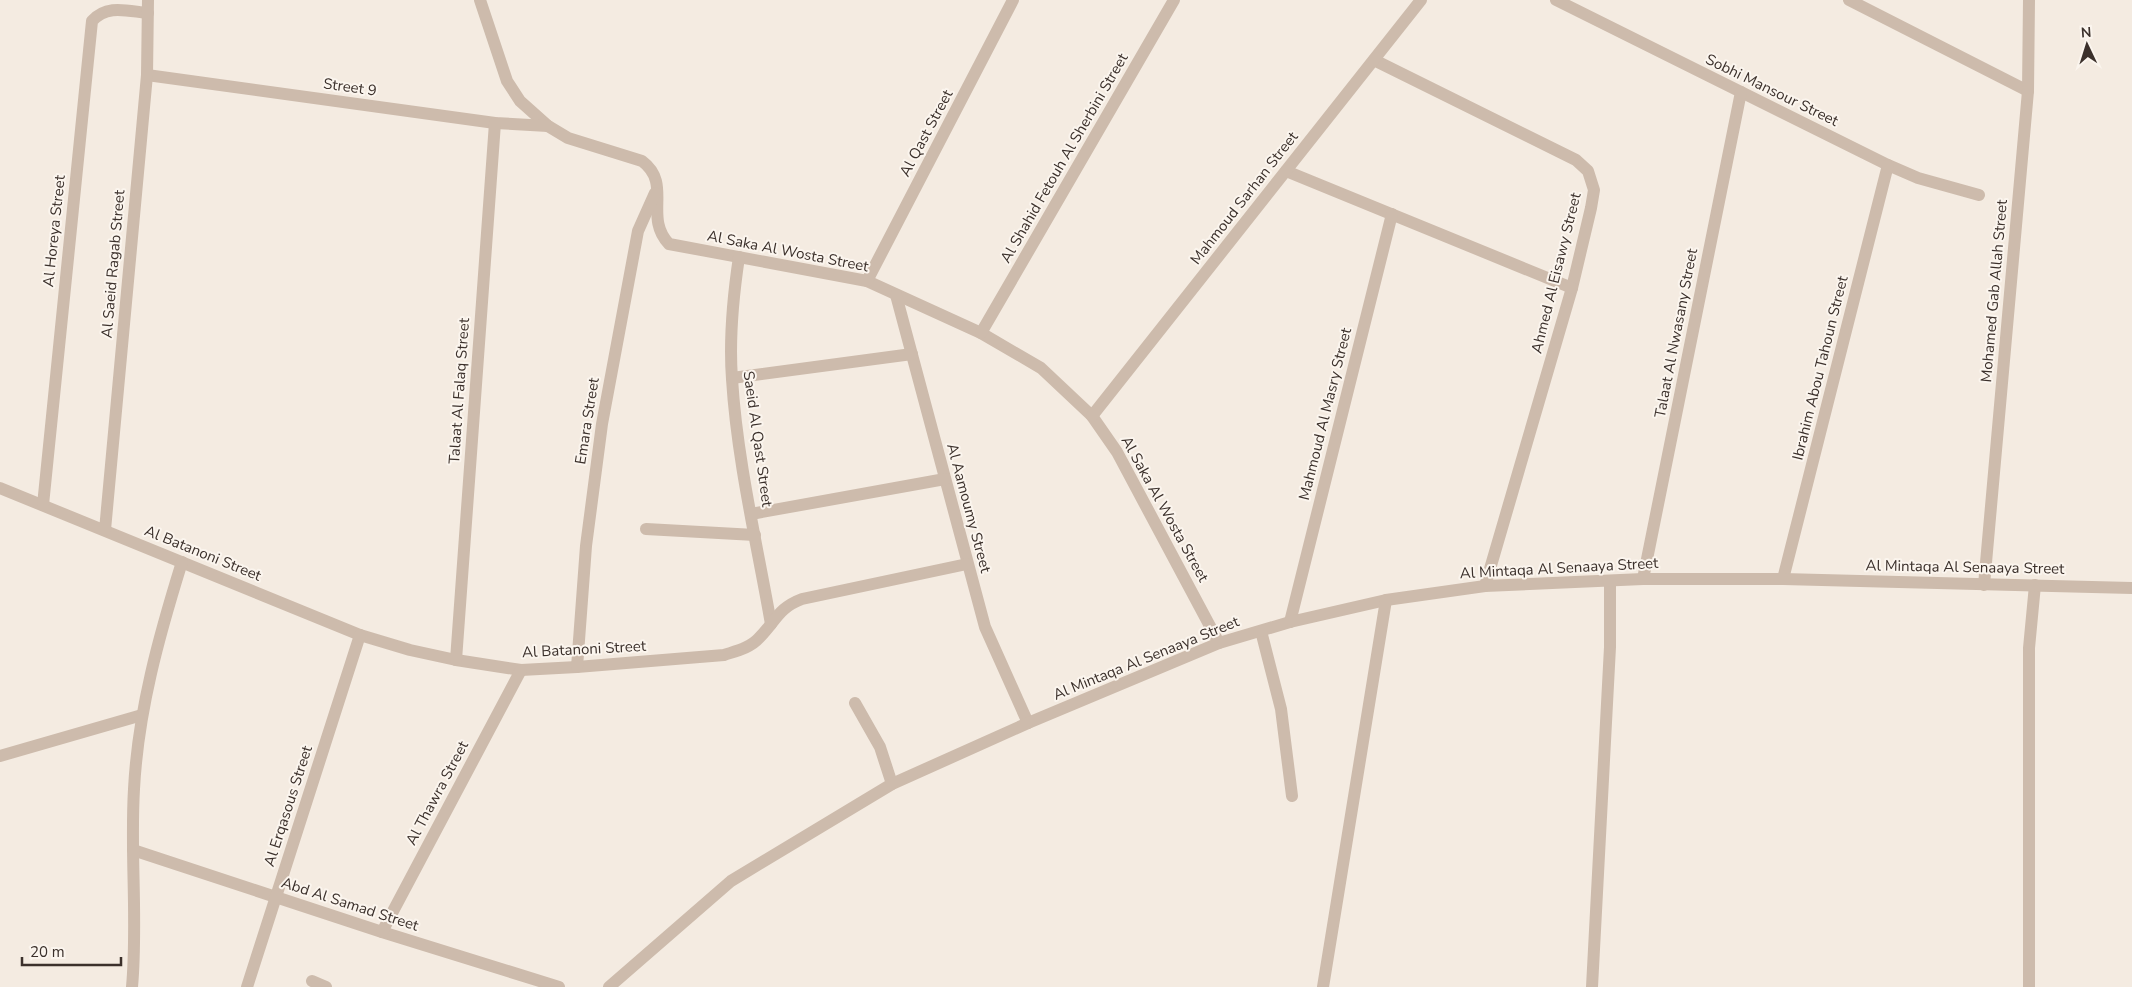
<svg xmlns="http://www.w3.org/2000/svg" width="2132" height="987" font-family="'Nunito Sans',sans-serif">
<rect width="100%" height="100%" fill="#f4ebe1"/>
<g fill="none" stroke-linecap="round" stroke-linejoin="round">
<g stroke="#cdbbac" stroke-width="12">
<polyline points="1261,631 1281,709 1292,796"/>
<polyline points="855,703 880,747 892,784"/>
<polyline points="1592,987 1610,647 1610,581"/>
<polyline points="2029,987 2029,648 2035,585"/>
</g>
<g stroke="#cdbbac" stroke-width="12">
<path d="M480,0L507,81L520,101L548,126L568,138L642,161C673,184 643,217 669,244L867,281L981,333L1041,368L1092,416L1117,452L1219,643"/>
<polyline points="1556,0 1888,165 1918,178 1979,195"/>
<polyline points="1849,0 2028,91"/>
<polyline points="1374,60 1576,160 1588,171 1594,190 1591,208 1572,288 1485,586"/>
<polyline points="147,75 495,123 548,126"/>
<polyline points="1286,171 1572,288"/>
<path d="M739,257C733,297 729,339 732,379C737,460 757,544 771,624"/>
<polyline points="867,281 1013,0"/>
<polyline points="896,295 985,627 1028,723"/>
<polyline points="981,333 1174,0"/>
<polyline points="732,378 912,354"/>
<polyline points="1092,416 1421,0"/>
<path d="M0,488L360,635L410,650L456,660L521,670L577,667L724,655C736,651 750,648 759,638C776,621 778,608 802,599L967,564"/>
<path d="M43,505L92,21C107,4 127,11 148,13"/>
<polyline points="751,514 945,479"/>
<polyline points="646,529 755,535"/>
<polyline points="105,530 147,75 148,0"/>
<polyline points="1643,579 1741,92"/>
<polyline points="1783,579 1888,165"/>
<polyline points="1984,585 2028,91 2029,0"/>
<polyline points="1290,622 1392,214"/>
<polyline points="456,660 495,123"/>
<polyline points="577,667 586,546 602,424 638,231 655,193"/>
<polyline points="0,756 142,715"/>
<polyline points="133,850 382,932 559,987"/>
<polyline points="382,932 521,670"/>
<polyline points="312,981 326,987"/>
<path d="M132,987C138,921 130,855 134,789C138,711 159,636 182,562"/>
<polyline points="247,987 360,635"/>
<polyline points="609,987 731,881 892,784 1028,723 1219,643 1290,622 1386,600 1485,586 1643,579 1783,579 2132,588"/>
<polyline points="1323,987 1386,600"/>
</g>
</g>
<g text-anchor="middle" stroke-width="4" stroke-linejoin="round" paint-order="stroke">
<g font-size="15" fill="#3b302b" stroke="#fbf5ee">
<text transform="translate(350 87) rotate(8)" y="5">Street 9</text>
<text transform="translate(1772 90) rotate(26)" y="5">Sobhi Mansour Street</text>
<text transform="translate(926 133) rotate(-62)" y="5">Al Qast Street</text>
<text transform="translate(1064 158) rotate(-60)" y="5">Al Shahid Fetouh Al Sherbini Street</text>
<text transform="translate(1244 198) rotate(-52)" y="5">Mahmoud Sarhan Street</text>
<text transform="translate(54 231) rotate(-84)" y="5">Al Horeya Street</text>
<text transform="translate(788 251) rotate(11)" y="5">Al Saka Al Wosta Street</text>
<text transform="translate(113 264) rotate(-85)" y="5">Al Saeid Ragab Street</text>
<text transform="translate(1556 273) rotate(-76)" y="5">Ahmed Al Eisawy Street</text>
<text transform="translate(1994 291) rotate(-85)" y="5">Mohamed Gab Allah Street</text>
<text transform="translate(1676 333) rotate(-79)" y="5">Talaat Al Nwasany Street</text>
<text transform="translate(1820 368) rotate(-76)" y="5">Ibrahim Abou Tahoun Street</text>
<text transform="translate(459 391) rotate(-86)" y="5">Talaat Al Falaq Street</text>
<text transform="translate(1325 414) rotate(-76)" y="5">Mahmoud Al Masry Street</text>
<text transform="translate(587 421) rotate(-81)" y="5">Emara Street</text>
<text transform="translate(758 439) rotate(82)" y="5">Saeid Al Qast Street</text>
<text transform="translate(969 508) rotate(75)" y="5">Al Aamoumy Street</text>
<text transform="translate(1165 509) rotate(61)" y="5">Al Saka Al Wosta Street</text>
<text transform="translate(203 553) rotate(22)" y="5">Al Batanoni Street</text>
<text transform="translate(1965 567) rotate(1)" y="5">Al Mintaqa Al Senaaya Street</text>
<text transform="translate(1559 568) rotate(-3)" y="5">Al Mintaqa Al Senaaya Street</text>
<text transform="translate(584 649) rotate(-3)" y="5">Al Batanoni Street</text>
<text transform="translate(1146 658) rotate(-22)" y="5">Al Mintaqa Al Senaaya Street</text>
<text transform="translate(437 793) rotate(-62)" y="5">Al Thawra Street</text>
<text transform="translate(288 806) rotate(-72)" y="5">Al Erqasous Street</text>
<text transform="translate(350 904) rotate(18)" y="5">Abd Al Samad Street</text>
</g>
</g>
<g transform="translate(2087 45) rotate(356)" stroke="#fbf5ee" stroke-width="4" paint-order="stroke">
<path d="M0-4L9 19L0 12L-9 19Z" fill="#3b302b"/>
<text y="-8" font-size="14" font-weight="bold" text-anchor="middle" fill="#3b302b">N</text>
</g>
<path d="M22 957v8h99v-8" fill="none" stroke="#3b302b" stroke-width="2.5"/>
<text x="30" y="957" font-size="15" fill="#3b302b" stroke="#fbf5ee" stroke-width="4" paint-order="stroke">20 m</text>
</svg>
